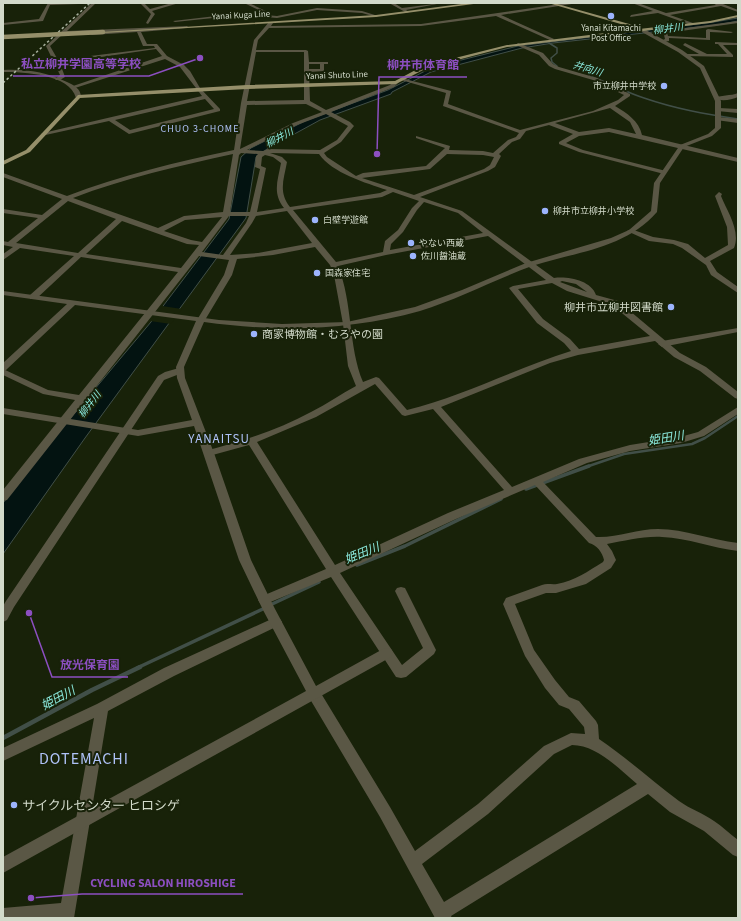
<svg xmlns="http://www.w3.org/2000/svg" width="741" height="921" font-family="'Source Sans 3','Noto Sans JP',sans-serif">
<rect width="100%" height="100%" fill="#182209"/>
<polygon fill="#031311" stroke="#414f48" points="738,18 738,21 717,25 553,43 522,48 431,72 392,92 391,94 320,120 267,149 256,157 246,218 85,438 3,554 3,503 68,421 151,322 229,219 241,157 251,148 305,121 388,90 433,67 518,46 714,22"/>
<polygon fill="#182209" points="162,306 182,309 171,324 150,321"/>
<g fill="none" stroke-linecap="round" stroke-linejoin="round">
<g stroke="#414f48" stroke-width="1.5">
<polyline points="549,43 557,48 557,53 551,58 552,62 557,66"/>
<path d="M589,76C608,82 625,92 644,98C676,109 705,114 738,119"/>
</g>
<polyline stroke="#414f48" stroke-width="2.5" points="586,467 624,454 692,444 705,438 738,416"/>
<g stroke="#414f48" stroke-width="3.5">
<polyline points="526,489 589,466"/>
<polyline points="357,565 405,546 501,499"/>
<polyline points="270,605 319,582"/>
<polyline points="137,668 265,608"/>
</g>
<polyline stroke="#414f48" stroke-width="4.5" points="3,738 92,690 140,667"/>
<g fill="#5a5745" fill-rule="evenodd">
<polygon points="48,3 79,4 50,5 43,21 3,25 3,23 39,19"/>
<path d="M92,3H96L67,31L188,26L186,28L141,32L147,44H157L167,56L184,65L190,71L200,88L220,109V111L129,134L109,121L41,136V134L43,133L202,96L180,67L165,59L75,88L70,87L162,56L156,49L60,63L65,77L60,80H56L55,79L60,75L46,46ZM108,32L90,34L92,35L137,32L143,46H154L155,48L58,60L50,46L64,33ZM205,99L214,109L130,130L115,120Z"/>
<polygon points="140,3 144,3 150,9 172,3 179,3 152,11 155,14 148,24 146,23 151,14"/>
<polygon points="244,3 249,3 270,13 267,14"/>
<polygon points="389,3 394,3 402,8 442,3 406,10 409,12 407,13"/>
<path d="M567,3H578L501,15L554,39L552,41L496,16L421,26L269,28L258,40L256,50H306L308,51L309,62H328V64H324V71L309,72L310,101L326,110L390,85L394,81H398L399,82L394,87L331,112L350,122L354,126L341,142L324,153L327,157L356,176L363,173L426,166L445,148L416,138V136L450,146L449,150L483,151L493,153L508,140L516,137L519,133L443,106L446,93L401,80V78L451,91L448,104L520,130L593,111L618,100L624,95L593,80L555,69L549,66L539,55L516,45L518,43L543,53L553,64L559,67L597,78L630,94V96L615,106C627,113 639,121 642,135L738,158V162L609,132L579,136L566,143L583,150L666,171V173L664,174L579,152L559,144V142L573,134L549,125L526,131L520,139L512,142L499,154L501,156L495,167L488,171L420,197L462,211L554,278C567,276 591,280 596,295L618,301L680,353L706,367L738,392V399L735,398L700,371L674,357L655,341L578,355L550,363L441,407L512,487L579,459L630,445L680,437L698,432L738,407V414L704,436L681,443L630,451L587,463L543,482L596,537C617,538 637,529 658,529C685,529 711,540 738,543V551C712,548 688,538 662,537C643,536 625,541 607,544L612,551L616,560L611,568L586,584L556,593H546L515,604L534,650L555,680L569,697L579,701L596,721L598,725L599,739C627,758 652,781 679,801C690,809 703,813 714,821C722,826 730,834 738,840V857L733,855L704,831L670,812L648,794L451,916L452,918H435L380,817L307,694L309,690L314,688L319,690L390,807L415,851L478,804L544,746L571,733L585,734L584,727L569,709L559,705L545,688L525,656L503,604L506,598L542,585C547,583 552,585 557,584C575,581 588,571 603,562L604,560C602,552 597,545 589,543L535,485L456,519L340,573L402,665L423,648L395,591L397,588L401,587L405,588L436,650L434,654L406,677L401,678L396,677L331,577L268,603L264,605L260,603L258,600L260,597L326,569L249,445L209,456L204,453L205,451C242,441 278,430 311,412C327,404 341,394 356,386L348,366L343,324L334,275L330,265L315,247L273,255L237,259L232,275L205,320L201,322L197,320L224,275L229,260L199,256L7,500L3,501V490L75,400L43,394L3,375V369L48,390L79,395L178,272L81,257L36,299H30V295L74,256L20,248L3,260V254L13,247L3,245V241L8,242L38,218L3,213V209L42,215L62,199L3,177V173L67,196C121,175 177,162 234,150L241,103L254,40L269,22L273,23L271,26L421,24ZM256,52H304V100L247,101ZM309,64H320V69H309ZM306,104L322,112L293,123L240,149L247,105ZM610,108L630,122L636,134L609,128L579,132L555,123ZM326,114L348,126L337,140L320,150L268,149L263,151L247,150L297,125ZM241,153L258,154L256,156L255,167L260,169L250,212H230L239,155ZM270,153L319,154C332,173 366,183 387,190L380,193L290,207C278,192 284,179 287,162L282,157ZM233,154L223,212L184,216L158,228L73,198C125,178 178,166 233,154ZM447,154L483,155L494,157L490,165L484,169L414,195L362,178L430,169ZM265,155L273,157L281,163C278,180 272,193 284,208L257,212L266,168L261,166L262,157ZM393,192L419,201L412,208L398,230L385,241L383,252L336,262L293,210L382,197ZM68,201L116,219L78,253L16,243ZM424,202L458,213L483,233L390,250L391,244L403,232L417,210ZM287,211L312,243L258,253L230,255L252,223L256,216ZM229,216H249L246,223L223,255L202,252ZM222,217L202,242L191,240L164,231L185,220ZM122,221L187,244L199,245L181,268L86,254ZM488,236L546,280L513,286L509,288L537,323L564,343L571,351C516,368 464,396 407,410L379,378L376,377L363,382C348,346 353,303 338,266L386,255ZM562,281L576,284L587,292L560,282ZM552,283L567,291L612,305L650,336L579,349L570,339L543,319L518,289ZM375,384L402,415L405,416L433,409L504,490L448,513L335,565L257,442L316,417ZM572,745C597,745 619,769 637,784L444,902L422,864L488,814L554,754Z"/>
<polygon points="632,3 638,3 666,13 716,5 713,3 723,4 738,10 738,12 721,6 670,15 693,23 691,25 658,13 630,17 631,15 653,11"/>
<polygon points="317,8 362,11 378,16 376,17 362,13 317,10 277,18 242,15 175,22 173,21 242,13 277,16"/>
<polygon points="738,21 738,23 667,33 668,36 706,38 706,30 708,29 733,32 731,33 710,32 710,40 669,38 669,41 663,42 661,41 665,39 663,31"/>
<polygon points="715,42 738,43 738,45 723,45 733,55 733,57 686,56 684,55 686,54 699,54 683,45 685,43 707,54 727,54 718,44 715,44"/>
<path d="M738,93V97C731,100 721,102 714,98C720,95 731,96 738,93Z"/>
<polygon points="719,108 738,109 738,113 717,111 716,110"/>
<polygon points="718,117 738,119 738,123 716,120 716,118"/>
<path d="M719,192L722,194L721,196C727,211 741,231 734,248L710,261L717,272L738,287V293L711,275L706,265L682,248L673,244L649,241L627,231L631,229L653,237L674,240L688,244L705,258L728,245L727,227L715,196Z"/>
<polygon points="179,368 182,369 183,371 182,373 164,380 14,607 7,620 3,622 3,606 6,601 158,376 165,372"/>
<polygon points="276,617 280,619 282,622 280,625 174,676 108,711 74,918 3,918 3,908 61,903 94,718 3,761 3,748 97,704 164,668"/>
</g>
<g fill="#5a5745" fill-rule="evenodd">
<path d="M640,29H644L682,50L704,66L721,101V128L712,136L684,147L660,183L657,212C625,249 575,252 532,266C494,280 458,299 420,311C349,331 276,332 204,322L184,367L185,378L214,453L251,560L275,609L316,686L383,649L387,648L391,649L393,653L391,657L3,873V857L306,691L263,610L239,560L194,426L138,436L3,414V408L138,430L192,420L177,378L176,367L196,321L75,305L6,370L3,371V363L67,304L3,295V291L219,320L282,324L347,322L415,307L462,290L526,263L611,238L629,230L651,211L654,183L680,145L708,134L715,128V101L700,68L678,52L640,31Z"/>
<path d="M3,70C27,69 46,72 67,82C74,85 81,89 81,97L76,98C70,74 24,72 3,72Z"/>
<polygon points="738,328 738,332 662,347 658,344 662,341"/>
</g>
<g fill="#958f6a" fill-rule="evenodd">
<polygon points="469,3 481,3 376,17 103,33 101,32 376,15"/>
<polygon points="548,3 554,3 640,27 639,29 710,21 738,15 738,17 710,23 507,47 427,68 396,84 247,89 80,98 30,152 3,165 3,161 26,150 78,95 247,85 395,81 423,66 507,45 638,29"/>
</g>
<polyline stroke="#a8b09e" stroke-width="1.5" stroke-dasharray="2.5 2.5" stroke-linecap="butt" points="3,83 90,3"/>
<polyline stroke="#958f6a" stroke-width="4.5" points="3,37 103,32"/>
</g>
<g fill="#9cb4fd" stroke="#182209" stroke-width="1.5">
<circle cx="611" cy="16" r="4"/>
<circle cx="664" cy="86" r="4"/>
<circle cx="545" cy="211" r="4"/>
<circle cx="315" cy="220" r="4"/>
<circle cx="411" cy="243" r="4"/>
<circle cx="413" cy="256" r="4"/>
<circle cx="317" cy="273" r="4"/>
<circle cx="671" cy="307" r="4"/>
<circle cx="254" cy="334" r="4"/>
<circle cx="14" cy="805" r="4"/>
</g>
<g text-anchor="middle" stroke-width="4" stroke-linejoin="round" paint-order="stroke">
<g font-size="9" fill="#d2daca" stroke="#182209">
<text transform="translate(241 15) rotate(-3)" y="3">Yanai Kuga Line</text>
<text transform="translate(337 75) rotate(-2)" y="3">Yanai Shuto Line</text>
</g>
<g font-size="9" fill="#d2daca" stroke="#182209" text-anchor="start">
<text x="611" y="31" text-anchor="middle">Yanai Kitamachi<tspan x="611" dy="10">Post Office</tspan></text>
<text x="656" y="89" text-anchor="end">市立柳井中学校</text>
<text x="553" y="214">柳井市立柳井小学校</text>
<text x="323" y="223">白壁学遊館</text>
<text x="419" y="246">やない西蔵</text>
<text x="421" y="259">佐川醤油蔵</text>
<text x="325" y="276">国森家住宅</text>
</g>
<g font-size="10" font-style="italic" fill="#8ae8dc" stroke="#182209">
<text transform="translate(668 28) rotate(-7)" y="4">柳井川</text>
<text transform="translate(588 68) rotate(17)" y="4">井向川</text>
<text transform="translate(279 137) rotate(-28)" y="4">柳井川</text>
<text transform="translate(89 404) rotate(-52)" y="4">柳井川</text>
</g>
<g font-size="10" letter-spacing="1" fill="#afc2f8" stroke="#182209">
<text x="200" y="132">CHUO 3-CHOME</text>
</g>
<g font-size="11" fill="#d2daca" stroke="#182209" text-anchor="end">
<text x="663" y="311">柳井市立柳井図書館</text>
<text x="262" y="338" text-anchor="start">商家博物館・むろやの園</text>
</g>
<g font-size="12" font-style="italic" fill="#8ae8dc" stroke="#182209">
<text transform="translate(666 438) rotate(-9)" y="4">姫田川</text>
<text transform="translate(362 553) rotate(-22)" y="4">姫田川</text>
<text transform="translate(58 698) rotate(-28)" y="4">姫田川</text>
</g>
<g font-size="13" letter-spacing="1" fill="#afc2f8" stroke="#182209">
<text x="219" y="443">YANAITSU</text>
</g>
<g font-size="13" fill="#d2daca" stroke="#182209" text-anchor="start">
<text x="22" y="810">サイクルセンター ヒロシゲ</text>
</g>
<g font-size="16" letter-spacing="1" fill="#afc2f8" stroke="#182209">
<text x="84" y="764">DOTEMACHI</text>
</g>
</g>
<path fill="none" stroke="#8c4fc1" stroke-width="1.5" d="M200 58L149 76H13M377 154L379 77H467M29 613L52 677H128M31 898L82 894H243"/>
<g fill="#8c4fc1" stroke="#182209" stroke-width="1.5">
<circle cx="200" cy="58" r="4"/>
<circle cx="377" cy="154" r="4"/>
<circle cx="29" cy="613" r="4"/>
<circle cx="31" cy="898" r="4"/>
</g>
<g font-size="12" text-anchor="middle" font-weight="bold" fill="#8c4fc1" stroke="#182209" stroke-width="4" stroke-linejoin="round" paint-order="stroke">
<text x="81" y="68">私立柳井学園高等学校</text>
<text x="423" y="69">柳井市体育館</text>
<text x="90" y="669">放光保育園</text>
<text x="163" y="887">CYCLING SALON HIROSHIGE</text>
</g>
<rect width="741" height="921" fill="none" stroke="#d2daca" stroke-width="8"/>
</svg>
